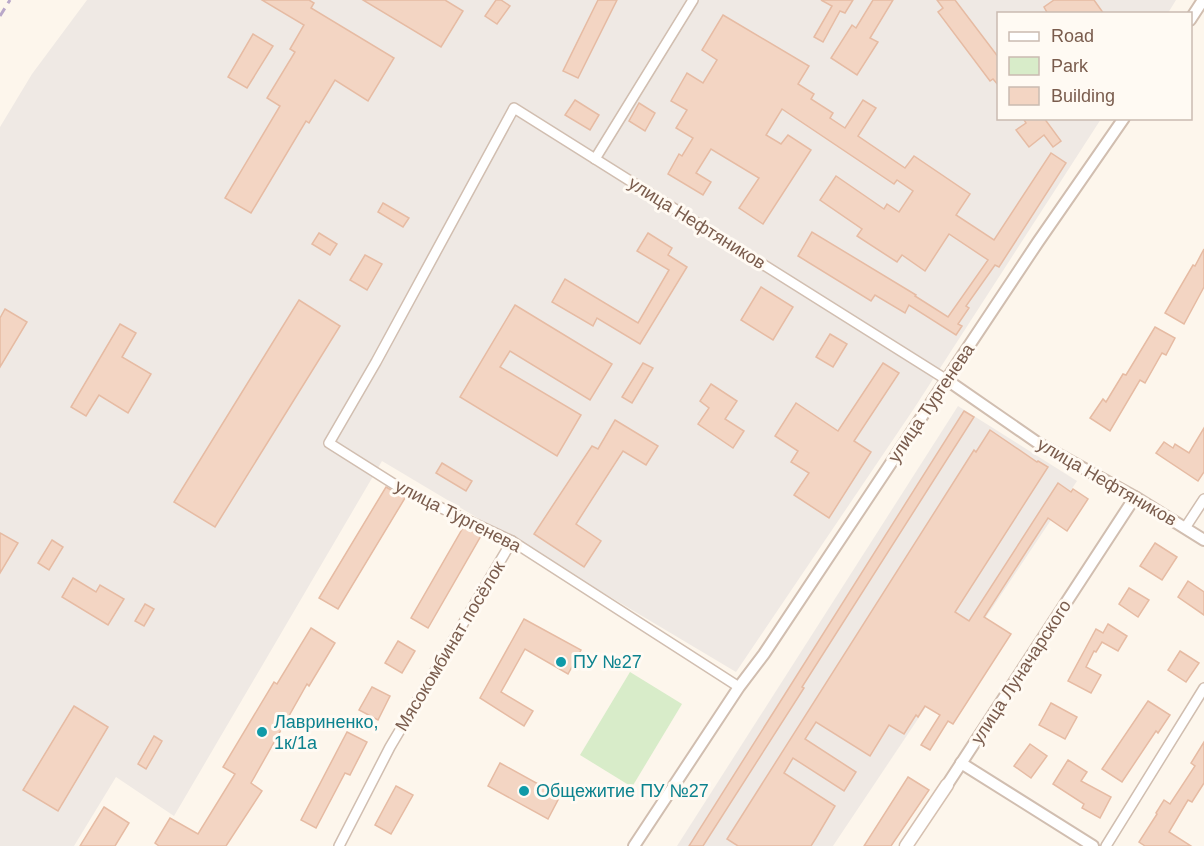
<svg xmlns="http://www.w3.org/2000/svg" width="1204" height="846" font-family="Helvetica,sans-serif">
<rect width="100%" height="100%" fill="#fdf6ec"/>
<g fill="#efe9e4">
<polygon points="87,0 1176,0 1168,13 998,14 998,118 1101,119 913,410 736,672 382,461 174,816 116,777 74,846 0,846 0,127 32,74"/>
<polygon points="958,406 1077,481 833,846 677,846"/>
</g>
<polygon fill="#d8ecc9" points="630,672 682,704 632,787 580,755"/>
<g fill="#f3d5c3" stroke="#e6bba3" stroke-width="1.5">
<polygon points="262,0 309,0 314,3 311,8 394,58 368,101 335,80 309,123 306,121 251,213 225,198 280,106 267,98 295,52 290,49 304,25"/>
<polygon points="363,0 445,0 463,11 441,47"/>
<polygon points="496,0 501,0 510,6 497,24 485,16"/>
<polygon points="598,0 617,0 578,78 563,71"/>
<polygon points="821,0 853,0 845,13 840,11 823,42 814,37 832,6"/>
<polygon points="873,0 893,0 870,38 878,42 857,75 831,58 852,25 856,28"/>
<polygon points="937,0 955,0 999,58 999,86 993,79 990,81 938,12 943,8"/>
<polygon points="1054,0 1094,0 1104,14 1048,14 1044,7"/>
<polygon points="723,15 809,66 798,84 814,94 811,99 833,113 830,118 845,128 863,100 876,108 858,136 905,168 914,156 970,194 956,215 994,240 1051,153 1066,163 999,267 995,265 966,306 969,308 958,324 962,326 956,335 909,305 905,313 875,295 871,301 798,256 812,232 916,295 915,296 948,317 988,260 949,234 925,271 902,255 897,262 857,236 862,229 820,200 836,176 884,209 887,204 899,212 913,191 897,180 894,184 782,109 766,135 781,144 788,135 811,150 763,224 739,208 759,178 711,149 696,173 711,182 703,195 668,174 679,154 682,156 693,138 676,128 687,110 671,101 687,73 703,83 717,60 702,50"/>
<polygon points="253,34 273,46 247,88 228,77"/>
<polygon points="575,100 599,115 590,130 565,115"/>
<polygon points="639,103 655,113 645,131 629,121"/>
<polygon points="1023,118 1044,118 1061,141 1053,147 1044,135 1029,147 1016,130 1026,123"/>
<polygon points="383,203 409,218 403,227 378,212"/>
<polygon points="319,233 337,244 330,255 312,244"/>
<polygon points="648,233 672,248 668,255 687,267 640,344 597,318 593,326 552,302 565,279 638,323 669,270 637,251"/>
<polygon points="1204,249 1204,287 1184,324 1165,313 1193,265 1195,266"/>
<polygon points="365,255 382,264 367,290 350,280"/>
<polygon points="761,287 793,307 773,340 741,320"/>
<polygon points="299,300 340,326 215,527 174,502"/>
<polygon points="515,305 612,364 590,400 510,351 500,367 581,415 557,456 460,397"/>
<polygon points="5,309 27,322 0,367 0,318"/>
<polygon points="120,324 136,333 122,357 151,374 128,413 99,395 86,416 71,407"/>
<polygon points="1155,327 1175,338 1166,355 1162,353 1145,383 1140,380 1110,431 1090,418 1103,399 1106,402 1123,374 1126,375"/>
<polygon points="830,334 847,344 833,367 816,357"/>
<polygon points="643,363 653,368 632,403 622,397"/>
<polygon points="883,363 899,373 854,441 871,452 829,518 794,495 809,473 791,462 798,451 775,436 796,403 838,431"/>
<polygon points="711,384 737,401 725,419 744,431 733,448 698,424 709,408 700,401"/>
<polygon points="964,411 974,417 802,687 804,688 703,846 689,846"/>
<polygon points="615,420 658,446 646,465 623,451 576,524 601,541 584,567 534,534 592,446 598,449"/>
<polygon points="1204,428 1204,472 1198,481 1156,453 1164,442 1173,448 1175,444 1189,453"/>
<polygon points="990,430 1037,462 1038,461 1048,467 955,612 969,621 1058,483 1071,492 1073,489 1088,499 1067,531 1048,518 984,617 1011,634 953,724 948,721 930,750 921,745 940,715 925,706 918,717 916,715 904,734 889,725 870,756 816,722 805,739 856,772 844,791 793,758 784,773 835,806 816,838 811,846 738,846 727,839 974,450 976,452"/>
<polygon points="442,463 472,481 466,491 436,473"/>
<polygon points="386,487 405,498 338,609 319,598"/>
<polygon points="464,526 482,534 428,628 411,618"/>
<polygon points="0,533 18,543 0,573"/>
<polygon points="52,540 63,547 49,570 38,563"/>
<polygon points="1155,543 1177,557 1162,580 1140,566"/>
<polygon points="73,578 96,592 100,585 124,599 108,625 62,597"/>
<polygon points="1188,581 1204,592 1204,615 1178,597"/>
<polygon points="1129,588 1149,600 1138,617 1119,604"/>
<polygon points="145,604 154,609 144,626 135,621"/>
<polygon points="524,619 581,650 568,674 525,649 501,692 533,711 524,726 480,698"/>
<polygon points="1108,624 1127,636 1118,651 1102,642 1096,652 1094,651 1086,667 1101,675 1091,693 1068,681 1096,629 1103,633"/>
<polygon points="311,628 335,643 309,686 307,684 251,783 262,791 226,846 159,846 155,843 170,818 198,834 235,774 223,767 274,682 277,684"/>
<polygon points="398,641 415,651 402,673 385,663"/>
<polygon points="1180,651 1199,663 1186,682 1168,670"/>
<polygon points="372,687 390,696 378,720 359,710"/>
<polygon points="1148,701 1170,715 1158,733 1156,731 1122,782 1102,769"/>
<polygon points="1051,703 1077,717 1065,739 1039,725"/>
<polygon points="74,706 108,727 58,811 23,790"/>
<polygon points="347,732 367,742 350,775 345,773 316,828 301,820"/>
<polygon points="154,736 162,741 146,769 138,764"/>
<polygon points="1204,742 1204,783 1192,802 1188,800 1169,832 1191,846 1145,846 1139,842 1157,814 1156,813 1164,800 1170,804 1195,766 1191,763"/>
<polygon points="1030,744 1047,756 1031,778 1014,766"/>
<polygon points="1068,760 1087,772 1081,781 1111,797 1100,818 1082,808 1084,804 1053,784"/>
<polygon points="500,763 560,796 548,819 488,786"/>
<polygon points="908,777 929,790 891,846 864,846"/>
<polygon points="396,786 413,795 391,834 375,825"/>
<polygon points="104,807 129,823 115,846 80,846"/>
</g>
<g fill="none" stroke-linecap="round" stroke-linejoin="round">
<defs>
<g id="minor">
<polyline points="595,159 693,0"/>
<polyline points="1185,528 1204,499"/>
<polyline points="739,687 512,541 405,491 329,443 376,362 514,108 947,380"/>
<polyline points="339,846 390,747 512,541"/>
<polyline points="1106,846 1204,688"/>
</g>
<g id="tertiary">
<polyline points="1190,20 1203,0"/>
<polyline points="947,380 1038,443 1135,497 1204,540"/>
<polyline points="961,763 1093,846"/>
<polyline points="947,785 1135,497"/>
<polyline points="634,846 739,687 764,654 1038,242 1124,118"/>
</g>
<polyline id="secondary" points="906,846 947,785"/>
</defs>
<use href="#minor" stroke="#d1beb0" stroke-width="12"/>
<use href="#tertiary" stroke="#d1beb0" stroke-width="14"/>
<use href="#secondary" stroke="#d6c0b0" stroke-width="15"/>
<use href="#minor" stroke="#fff" stroke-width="9"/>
<use href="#tertiary" stroke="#fff" stroke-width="10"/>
<use href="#secondary" stroke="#fff" stroke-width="12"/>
<polyline stroke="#b9a8c9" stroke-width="3" stroke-dasharray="9 6" stroke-linecap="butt" points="0,16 10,0"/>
</g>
<g fill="#0f9aa8" stroke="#fffaf3" stroke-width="2">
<circle cx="561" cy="662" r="6"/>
<circle cx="262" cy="732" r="6"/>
<circle cx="524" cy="791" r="6"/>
</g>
<g text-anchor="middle" stroke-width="6" stroke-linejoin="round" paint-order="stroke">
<g font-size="18" fill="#7a5c4d" stroke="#fffaf3">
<text transform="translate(697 223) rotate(32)" y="6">улица Нефтяников</text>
<text transform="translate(931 403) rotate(-56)" y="6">улица Тургенева</text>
<text transform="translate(1107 482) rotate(30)" y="6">улица Нефтяников</text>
<text transform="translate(458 516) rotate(27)" y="6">улица Тургенева</text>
<text transform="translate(450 646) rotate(-59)" y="6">Мясокомбинат посёлок</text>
<text transform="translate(1021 672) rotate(-57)" y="6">улица Луначарского</text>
</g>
<g font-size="18" fill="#0d838f" stroke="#fffaf3" text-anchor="start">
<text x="573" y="668">ПУ №27</text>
<text x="274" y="728">Лавриненко,<tspan x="274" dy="21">1к/1а</tspan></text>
<text x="536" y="797">Общежитие ПУ №27</text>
</g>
</g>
<rect x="997" y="12" width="195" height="108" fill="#fffaf3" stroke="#cabbb1" stroke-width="1.5"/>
<rect x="1009" y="32" width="30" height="9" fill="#ffffff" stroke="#cabbb1" stroke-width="1.5"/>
<text x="1051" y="42" font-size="18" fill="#7a5c4d">Road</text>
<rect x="1009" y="57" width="30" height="18" fill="#d8ecc9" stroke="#cabbb1" stroke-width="1.5"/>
<text x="1051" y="72" font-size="18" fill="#7a5c4d">Park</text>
<rect x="1009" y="87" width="30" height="18" fill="#f3d5c3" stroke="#cabbb1" stroke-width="1.5"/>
<text x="1051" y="102" font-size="18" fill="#7a5c4d">Building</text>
</svg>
